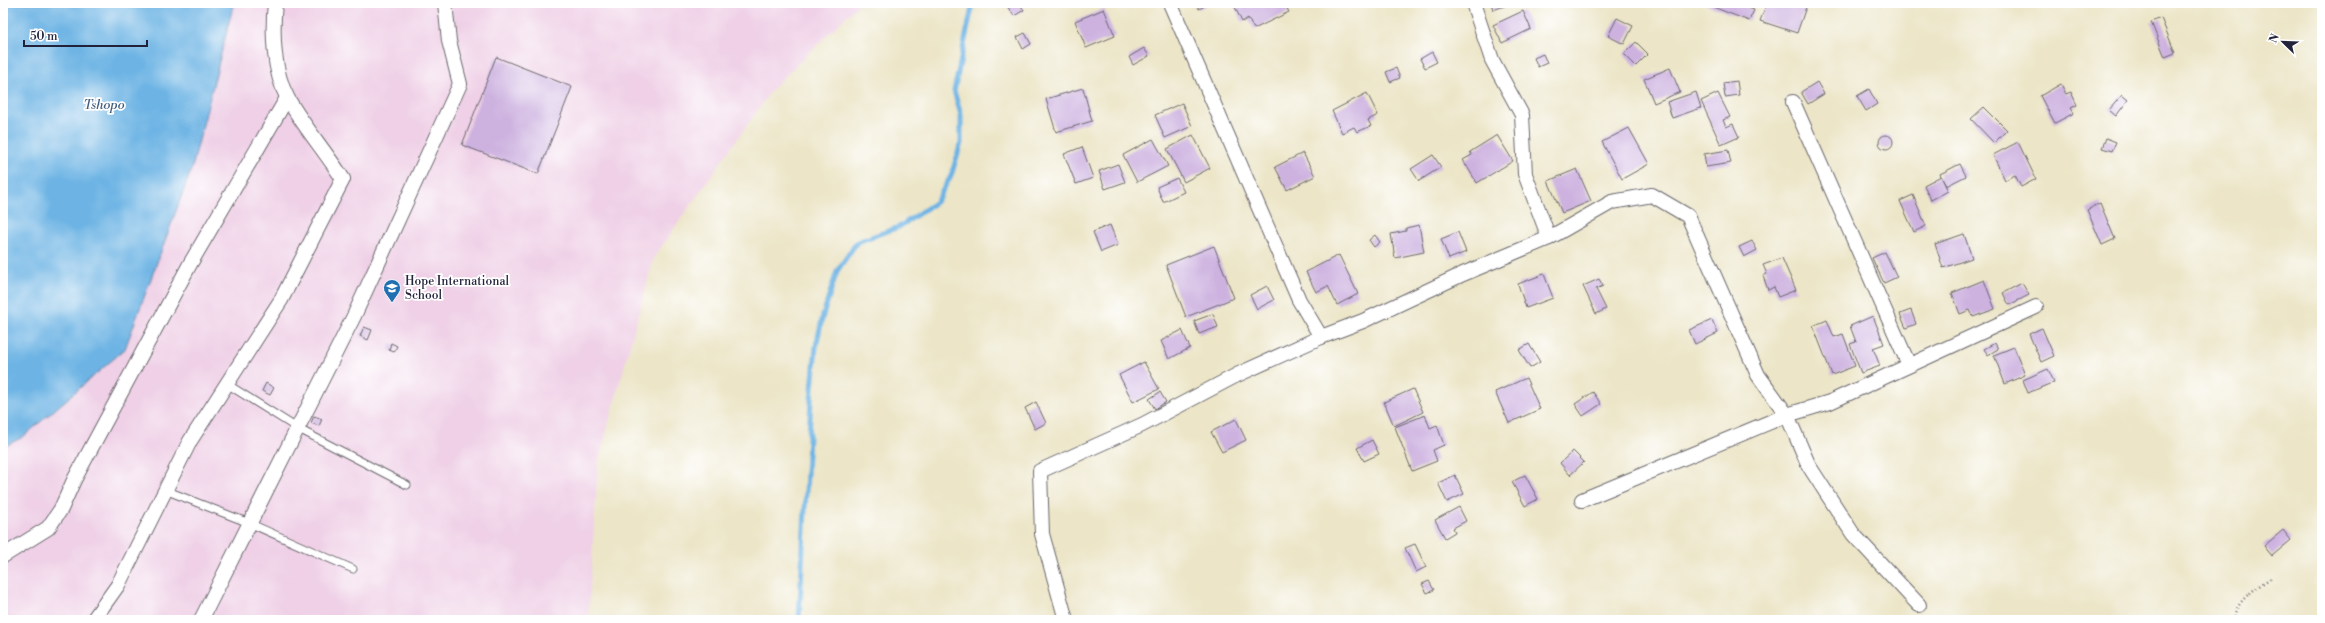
<svg xmlns="http://www.w3.org/2000/svg" width="2325" height="623" font-family="'Libre Bodoni',serif">
<rect width="100%" height="100%" fill="#fff"/>
<filter id="ink" filterUnits="userSpaceOnUse"><feTurbulence type="fractalNoise" baseFrequency=".025" numOctaves="2"/><feDisplacementMap in="SourceGraphic" scale="8" xChannelSelector="R" yChannelSelector="G"/><feConvolveMatrix kernelMatrix="1 2 1 2 8 2 1 2 1" color-interpolation-filters="sRGB"/></filter>
<filter id="wash" filterUnits="userSpaceOnUse"><feTurbulence type="fractalNoise" baseFrequency=".012" numOctaves="4" result="noise"/><feDisplacementMap in="SourceGraphic" scale="16" xChannelSelector="R" yChannelSelector="G"/><feGaussianBlur stdDeviation="0.9" result="paint"/><feColorMatrix in="noise" values="0 0 0 0 0 0 0 0 0 0 0 0 0 0 0 0 0 1.4 0 .05"/><feComposite in="paint" operator="in"/></filter>
<g filter="url(#wash)">
<rect width="100%" height="100%" fill="#ece5c7"/>
<polygon fill="#efd0e6" points="234,3 860,3 773,88 654,257 598,463 588,620 3,620 3,447 23,437 192,168"/>
<polygon fill="#6db4e4" stroke="#486b90" points="3,3 234,3 192,168 125,349 23,437 3,447"/>
<g fill="none" stroke-linecap="round" stroke-linejoin="round">
<polyline stroke="#6db4e4" stroke-width="5" points="799,620 811,400 816,346 823,315 837,271 857,242 899,227 936,202 951,176 961,143 961,115 954,91 973,3"/>
</g>
<g id="blocks">
<g fill="#cdb2e0">
<polygon points="1005,3 1019,3 1024,10 1014,16"/>
<polygon points="1196,3 1210,3 1199,9"/>
<polygon points="1233,3 1284,3 1289,12 1254,29 1248,18 1242,22"/>
<polygon points="1491,3 1513,3 1493,10"/>
<polygon points="1703,3 1735,3 1754,10 1749,21"/>
<polygon points="1767,3 1795,3 1806,7 1797,33 1760,21"/>
<polygon points="1104,9 1115,36 1086,48 1075,21"/>
<polygon points="1523,11 1531,29 1502,43 1493,25"/>
<polygon points="1617,18 1633,26 1624,44 1608,36"/>
<polygon points="2161,18 2175,53 2165,57 2151,22"/>
<polygon points="1025,33 1031,44 1023,49 1017,37"/>
<polygon points="1636,42 1648,54 1636,66 1624,54"/>
<polygon points="1144,48 1149,56 1133,65 1129,57"/>
<polygon points="1432,52 1437,62 1425,68 1420,59"/>
<polygon points="1543,54 1547,63 1538,67 1534,58"/>
<polygon points="496,57 572,87 538,174 462,145"/>
<polygon points="1396,68 1400,78 1390,82 1386,72"/>
<polygon points="1670,68 1680,92 1654,103 1644,79"/>
<polygon points="1737,81 1739,95 1725,97 1723,83"/>
<polygon points="1817,82 1824,94 1808,104 1801,92"/>
<polygon points="2061,84 2066,94 2071,92 2077,105 2071,108 2074,113 2055,123 2040,96"/>
<polygon points="1083,88 1092,121 1056,132 1046,99"/>
<polygon points="1869,89 1877,104 1866,111 1857,96"/>
<polygon points="1696,92 1701,108 1672,118 1667,102"/>
<polygon points="1367,93 1378,115 1368,120 1371,126 1357,132 1354,127 1342,133 1332,111"/>
<polygon points="1718,93 1730,117 1723,120 1726,127 1733,124 1739,137 1721,145 1701,101"/>
<polygon points="2122,95 2128,100 2116,116 2109,110"/>
<polygon points="1182,103 1192,126 1165,138 1155,115"/>
<polygon points="1984,107 2007,130 1994,143 1971,119"/>
<polygon points="1629,128 1649,164 1622,179 1602,142"/>
<circle cx="1886" cy="142" r="7"/>
<polygon points="1193,135 1210,168 1184,182 1167,149"/>
<polygon points="1497,135 1513,161 1477,183 1463,160 1472,155 1470,152"/>
<polygon points="2106,138 2116,142 2112,151 2102,148"/>
<polygon points="1153,139 1168,166 1137,182 1123,155"/>
<polygon points="2018,142 2036,179 2021,187 2015,175 2005,180 1993,155"/>
<polygon points="1082,147 1093,178 1076,184 1064,154"/>
<polygon points="1728,150 1731,163 1706,167 1704,154"/>
<polygon points="1303,153 1315,176 1287,190 1275,167"/>
<polygon points="1433,155 1441,167 1419,181 1411,169"/>
<polygon points="1118,164 1125,182 1105,189 1099,171"/>
<polygon points="1960,164 1966,176 1946,186 1940,174"/>
<polygon points="1577,169 1591,201 1562,213 1548,181"/>
<polygon points="1941,176 1948,191 1931,200 1924,185"/>
<polygon points="1177,178 1184,192 1163,202 1157,187"/>
<polygon points="1913,195 1926,226 1914,232 1900,201"/>
<polygon points="2100,203 2115,239 2102,245 2087,210"/>
<polygon points="1110,225 1118,245 1101,252 1093,232"/>
<polygon points="1419,225 1424,252 1395,258 1391,234 1406,231 1406,228"/>
<polygon points="1458,232 1466,252 1449,259 1441,239"/>
<polygon points="1964,234 1972,258 1943,268 1935,244"/>
<polygon points="1375,235 1380,242 1374,247 1369,240"/>
<polygon points="1752,241 1757,250 1744,257 1739,247"/>
<polygon points="1214,246 1234,298 1186,317 1166,265"/>
<polygon points="1885,252 1897,277 1884,283 1872,258"/>
<polygon points="1339,255 1358,294 1337,305 1328,286 1316,292 1306,272"/>
<polygon points="1782,258 1796,290 1778,297 1774,287 1768,290 1763,276 1767,274 1763,265"/>
<polygon points="1544,274 1553,298 1526,308 1518,284"/>
<polygon points="1599,279 1603,286 1596,289 1606,309 1596,314 1583,286"/>
<polygon points="1984,280 1995,309 1973,317 1970,310 1960,314 1952,293"/>
<polygon points="2022,283 2029,295 2009,305 2003,293"/>
<polygon points="1267,286 1274,300 1257,309 1250,295"/>
<polygon points="1911,310 1916,324 1906,328 1900,314"/>
<polygon points="1213,314 1218,327 1199,334 1194,321"/>
<polygon points="1873,316 1884,344 1873,348 1880,366 1861,373 1850,344 1856,342 1850,326"/>
<polygon points="1712,320 1718,333 1695,344 1689,330"/>
<polygon points="1827,320 1834,337 1843,334 1855,366 1832,375 1813,326"/>
<polygon points="364,327 372,330 368,340 360,336"/>
<polygon points="2042,328 2054,356 2041,362 2029,334"/>
<polygon points="1182,330 1190,348 1169,359 1161,341"/>
<polygon points="391,343 397,346 394,352 389,350"/>
<polygon points="1995,343 1998,349 1988,355 1984,349"/>
<polygon points="1529,344 1540,362 1530,368 1519,350"/>
<polygon points="2014,347 2025,375 2005,384 1994,355"/>
<polygon points="1144,362 1159,389 1133,402 1119,375"/>
<polygon points="2048,369 2054,382 2028,393 2023,380"/>
<polygon points="1526,378 1540,409 1509,423 1495,392"/>
<polygon points="266,383 274,388 270,395 262,391"/>
<polygon points="1413,389 1423,412 1394,426 1384,402"/>
<polygon points="1160,392 1166,402 1155,409 1149,399"/>
<polygon points="1593,392 1601,404 1583,416 1575,404"/>
<polygon points="1036,402 1046,423 1035,429 1025,408"/>
<polygon points="1425,415 1430,428 1437,425 1444,445 1433,450 1437,461 1412,471 1395,427"/>
<polygon points="314,416 322,419 319,426 311,423"/>
<polygon points="1236,419 1246,440 1222,452 1211,432"/>
<polygon points="1372,440 1379,454 1364,461 1357,448"/>
<polygon points="1573,451 1584,462 1570,475 1560,463"/>
<polygon points="1455,475 1464,494 1447,502 1438,483"/>
<polygon points="1525,475 1538,499 1525,506 1512,482"/>
<polygon points="1459,507 1466,521 1453,528 1455,532 1445,538 1435,520"/>
<polygon points="2283,530 2291,540 2272,556 2264,546"/>
<polygon points="1415,544 1426,567 1416,572 1405,548"/>
<polygon points="1429,581 1434,590 1427,593 1422,584"/>
</g>
</g>
</g>
<g filter="url(#ink)">
<use href="#blocks" fill-opacity="0" stroke="#69666c" stroke-width="1"/>
<g fill="none" stroke-linecap="round" stroke-linejoin="round">
<defs>
<g id="service">
<polyline points="227,384 297,428 407,485"/>
<polyline points="165,490 249,523 353,569"/>
<polyline points="3,618 6,620"/>
</g>
<g id="minor">
<polyline points="1170,3 1299,300 1321,337"/>
<polyline points="1473,3 1492,60 1522,115 1525,174 1549,238"/>
<polyline points="1793,102 1909,365"/>
<polyline points="1582,500 1787,415 1809,466 1853,534 1919,605"/>
<polyline points="3,556 48,528 61,509 74,480 190,264 287,98"/>
<path d="M93,620L118,585L190,441L281,300L343,179C326,152 304,127 288,99C273,72 272,32 275,3"/>
<polyline points="201,620 354,316 460,84 449,41 445,3"/>
<polyline points="1066,620 1042,534 1040,471 1142,425 1237,375 1321,337 1363,321 1463,274 1549,238 1612,202 1652,195 1688,216 1758,375 1787,415 1830,402 2036,307"/>
</g>
</defs>
<use href="#service" stroke="#69666c" stroke-width="9"/>
<use href="#minor" stroke="#69666c" stroke-width="16"/>
<path stroke="#69666c" stroke-width="2.5" stroke-dasharray="1 3" stroke-linecap="butt" d="M2234,620C2234,601 2258,587 2272,577"/>
<use href="#service" stroke="#fff" stroke-width="7"/>
<use href="#minor" stroke="#fff" stroke-width="14"/>
</g>
</g>
<defs>
<symbol id="school-pin" viewBox="-11 -11 22 30"><path d="M0 17L-7.5 6A9.5 9.5 0 1 1 7.5 6Z" fill="#1f6fb2" stroke="#fff"/><path d="M0-5L7-2L0 1L-7-2ZM-4 1L0 2.5L4 1V4Q0 6-4 4Z" fill="#fff"/></symbol>
</defs>
<g fill-rule="evenodd">
<use href="#school-pin" x="382" y="278" width="20" height="27"/>
</g>
<g text-anchor="middle" stroke-width="3.5" stroke-linejoin="round" paint-order="stroke">
<g font-size="12" fill="#22223b" stroke="#fff" text-anchor="start">
<text x="405" y="285">Hope International<tspan x="405" dy="14">School</tspan></text>
</g>
<g font-size="13" font-style="italic" fill="#405c7f" stroke="#fff">
<text x="104" y="109">Tshopo</text>
</g>
</g>
<rect width="2325" height="623" fill="none" stroke="#fff" stroke-width="16"/>
<g transform="translate(2283 42) rotate(293)" stroke="#ffffff" stroke-width="3" paint-order="stroke">
<path d="M0-3L7 15L0 10L-7 15Z" fill="#22223b"/>
<text y="-6" font-size="11" font-weight="bold" text-anchor="middle" fill="#22223b">N</text>
</g>
<path d="M24 40v6h123v-6" fill="none" stroke="#22223b" stroke-width="2"/>
<text x="30" y="40" font-size="12" fill="#22223b" stroke="#ffffff" stroke-width="3" paint-order="stroke">50 m</text>
</svg>
